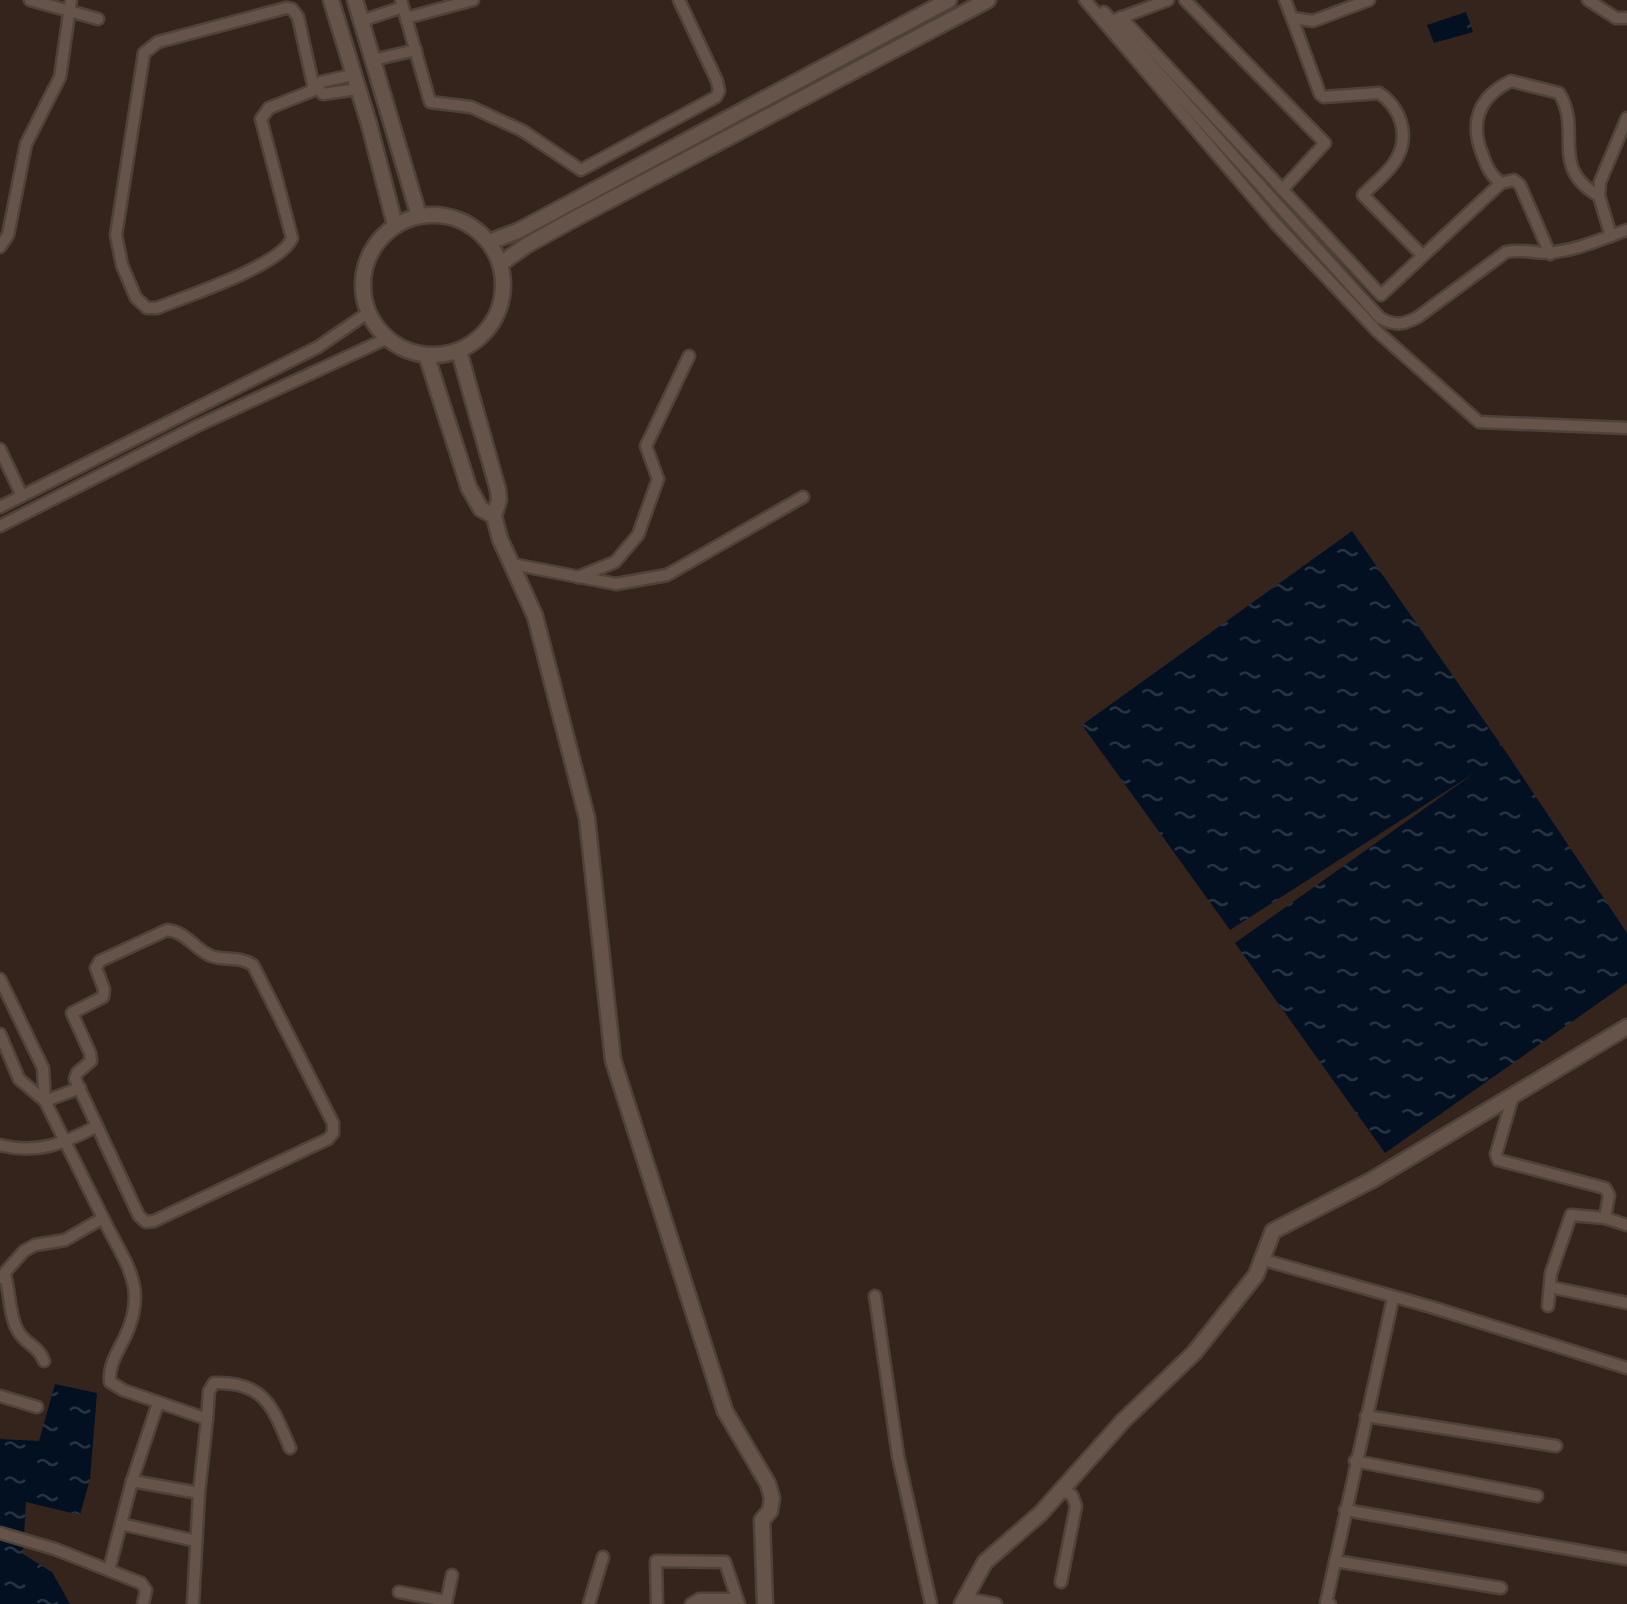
<svg xmlns="http://www.w3.org/2000/svg" width="1627" height="1604" font-family="'Roboto Condensed',sans-serif">
<defs>
<pattern id="water-ripples" width="26" height="14" patternUnits="userSpaceOnUse" patternTransform="scale(2.5)"><rect width="26" height="14" fill="#021022"/><path d="M2 4q2-2 4 0t4 0M15 11q2-2 4 0t4 0" fill="none" stroke="#283342"/></pattern>
</defs>
<rect width="100%" height="100%" fill="#34241c"/>
<g fill="url(#water-ripples)">
<polygon points="1466,12 1473,32 1434,43 1427,25"/>
<polygon points="1352,531 1506,752 1627,933 1627,983 1385,1153 1235,943 1476,772 1230,930 1082,725"/>
<polygon points="55,1384 97,1393 90,1479 80,1515 26,1502 23,1554 52,1572 70,1604 0,1604 0,1439 39,1441"/>
</g>
<g fill="none" stroke-linecap="round" stroke-linejoin="round">
<defs>
<g id="street">
<polyline points="30,0 98,19"/>
<polyline points="401,0 430,102 471,107 523,131 581,170 716,97 719,91 717,81 679,0"/>
<polyline points="1085,0 1276,224 1378,332 1479,422 1627,428"/>
<polyline points="1185,0 1325,143 1282,190"/>
<polyline points="1285,0 1292,18 1313,21 1369,0"/>
<polyline points="1588,0 1616,18 1627,18"/>
<path d="M286,8L292,9L298,17L313,84L312,91L269,108L261,119L292,238C281,266 186,296 157,308H147L136,298L122,265L116,235L144,53L158,42Z"/>
<path d="M1104,12L1380,318C1395,326 1403,325 1418,317L1506,252C1523,248 1539,255 1555,252C1581,249 1603,238 1627,230"/>
<polyline points="1121,17 1381,295 1501,183"/>
<polyline points="406,18 473,0"/>
<path d="M1292,18L1320,94L1324,97L1379,93C1400,107 1410,134 1397,158C1390,172 1373,184 1363,195L1423,256"/>
<polyline points="1117,19 1168,0"/>
<polyline points="361,21 403,7"/>
<polyline points="373,60 416,50"/>
<polyline points="318,89 323,94 357,89"/>
<polyline points="314,90 321,82 352,75"/>
<polyline points="1611,236 1599,196 1600,182 1627,118"/>
<polyline points="0,247 8,235 26,144 60,77 71,0"/>
<path d="M1550,254L1520,185L1514,180L1501,183C1491,176 1487,167 1483,156C1469,123 1478,97 1511,81L1559,93C1583,131 1548,167 1599,196"/>
<polyline points="0,449 22,496"/>
<polyline points="0,507 318,347 369,312"/>
<polyline points="0,526 197,426 388,338"/>
<polyline points="512,564 616,584 667,575 803,497"/>
<polyline points="578,577 615,562 638,535 658,479 646,446 689,356"/>
<path d="M167,930C187,932 194,949 211,956C225,961 240,956 253,965L333,1123V1133L328,1139L154,1221L146,1222L139,1216L75,1079L77,1073L91,1061L90,1053L72,1013L103,997L104,989L96,968L100,961Z"/>
<polyline points="0,979 43,1068 45,1101 103,1218 65,1240 35,1245 24,1251 0,1278"/>
<polyline points="0,1034 19,1079 45,1101"/>
<polyline points="1513,1096 1496,1154 1498,1160 1605,1188 1609,1195 1605,1218"/>
<polyline points="45,1101 80,1088"/>
<path d="M0,1145C37,1155 65,1143 97,1126"/>
<path d="M103,1218C125,1264 149,1286 125,1337C118,1351 108,1366 110,1382L123,1390L207,1419L199,1493L193,1604"/>
<polyline points="1264,1260 1431,1307 1627,1368"/>
<path d="M5,1275C10,1292 9,1316 18,1331C25,1344 39,1346 44,1361"/>
<polyline points="1550,1287 1627,1303"/>
<polyline points="875,1296 898,1456 931,1604"/>
<polyline points="1548,1306 1551,1273 1571,1215 1605,1218 1627,1225"/>
<polyline points="0,1396 37,1407"/>
<polyline points="1366,1416 1556,1446"/>
<path d="M207,1419L209,1391L214,1383C265,1381 273,1408 290,1448"/>
<polyline points="1355,1461 1537,1496"/>
<polyline points="132,1481 199,1493"/>
<polyline points="1345,1510 1627,1559"/>
<polyline points="121,1524 196,1541"/>
<polyline points="0,1533 55,1549 141,1583 146,1590 143,1604"/>
<polyline points="1335,1561 1501,1588"/>
<polyline points="109,1570 132,1481 158,1403"/>
<polyline points="1061,1582 1076,1506 1072,1495 1061,1491"/>
<polyline points="399,1592 446,1601"/>
<polyline points="965,1598 996,1604"/>
<polyline points="446,1604 452,1575"/>
<polyline points="589,1604 603,1557"/>
<polyline points="657,1604 656,1561 725,1562 739,1604"/>
<polyline points="691,1604 699,1599 737,1599"/>
<polyline points="1330,1604 1326,1603 1393,1298"/>
</g>
<g id="secondary">
<polyline points="331,0 369,124 395,225"/>
<polyline points="355,0 419,216"/>
<circle cx="433" cy="285" r="70"/>
<polyline points="489,242 518,231 949,0"/>
<polyline points="500,264 527,245 574,219 988,0"/>
<polyline points="459,351 498,490 499,500 494,516 500,539 535,616 587,818 613,1060 725,1411 768,1484 772,1498 770,1511 762,1520 765,1604"/>
<polyline points="427,357 469,488 481,509 494,516"/>
<polyline points="962,1604 985,1562 1041,1513 1123,1421 1194,1353 1256,1275 1273,1231 1372,1180 1627,1027"/>
</g>
</defs>
<use href="#street" stroke="#4f423b" stroke-width="15"/>
<use href="#secondary" stroke="#4f423b" stroke-width="19"/>
<use href="#street" stroke="#66544a" stroke-width="10"/>
<use href="#secondary" stroke="#66544a" stroke-width="14"/>
</g>
</svg>
